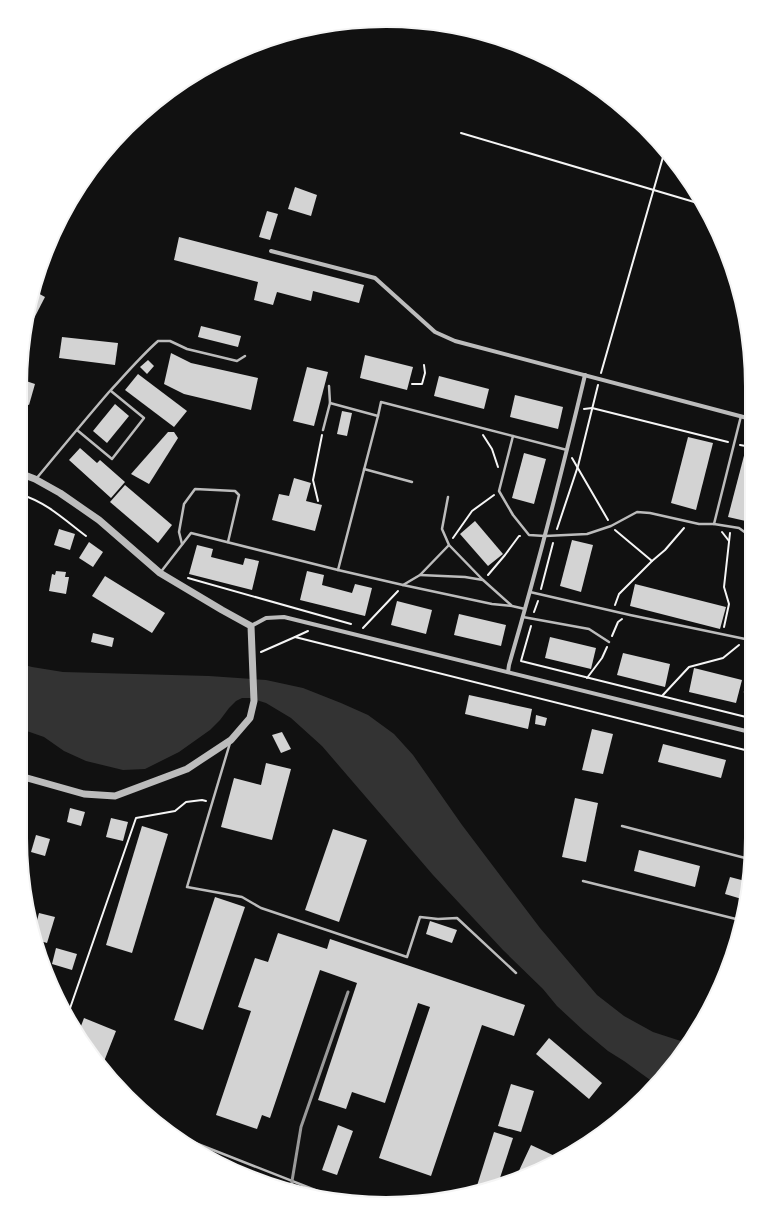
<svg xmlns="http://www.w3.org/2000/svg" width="772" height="1224" font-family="'Golos Text',sans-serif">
<rect width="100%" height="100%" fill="#111"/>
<polygon fill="#333" points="21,664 32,667 63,672 209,676 266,680 303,688 341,703 368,715 394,734 413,755 462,825 540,928 597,995 624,1016 653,1032 687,1043 676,1061 653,1082 624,1061 608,1051 584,1031 557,1006 543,989 503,950 433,875 322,746 291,718 266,703 250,698 242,698 236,701 229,708 220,720 210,730 179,752 145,769 123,770 86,761 64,751 44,737 21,729"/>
<g fill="#d3d3d3">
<polygon points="295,187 317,195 311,216 288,209"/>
<polygon points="267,211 278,214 270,240 259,237"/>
<polygon points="179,237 364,285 359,303 313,291 311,301 277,292 273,305 254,300 258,282 174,260"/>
<polygon points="36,292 45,297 26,334 25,333"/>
<polygon points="201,326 241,336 238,347 198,337"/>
<polygon points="62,337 118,343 115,365 59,358"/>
<polygon points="171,353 191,363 258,378 251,410 184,394 164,384"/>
<polygon points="365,355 413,367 407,390 360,378"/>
<polygon points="148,360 154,366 147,374 140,367"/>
<polygon points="307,367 328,372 314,426 293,421"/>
<polygon points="138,374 187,411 174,427 125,390"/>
<polygon points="439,376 489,389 484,409 434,396"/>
<polygon points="23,380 35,384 29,405 23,403"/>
<polygon points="515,395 563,407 558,429 510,417"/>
<polygon points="115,404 129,416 107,443 93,431"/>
<polygon points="342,411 352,413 347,436 337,434"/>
<polygon points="168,432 174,432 178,438 149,484 131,474"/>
<polygon points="688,437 713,443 696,510 671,503"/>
<polygon points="80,448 97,463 100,460 125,482 111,498 69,460"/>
<polygon points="746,448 751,449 750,522 728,517"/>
<polygon points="524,453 546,459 534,504 512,498"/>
<polygon points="294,478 311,483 306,501 322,505 315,531 272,520 279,494 289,496"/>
<polygon points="125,485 172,525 158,543 110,502"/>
<polygon points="475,521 503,554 488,566 460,534"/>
<polygon points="59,529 75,534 70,550 54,545"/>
<polygon points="572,540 593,545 581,592 560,586"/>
<polygon points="89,542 103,552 93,567 79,558"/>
<polygon points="197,545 213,549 211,557 243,565 245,558 259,561 252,590 189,574"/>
<polygon points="56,571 66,572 65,577 69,577 66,594 49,591 52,574 55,575"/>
<polygon points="307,571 324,575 322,585 352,593 355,584 372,588 365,616 300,600"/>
<polygon points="105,576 165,613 152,633 92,596"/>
<polygon points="635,584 726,607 720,629 630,606"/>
<polygon points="397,601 432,610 426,634 391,625"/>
<polygon points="459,614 506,625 501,646 454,635"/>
<polygon points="93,633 114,638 112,647 91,642"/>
<polygon points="550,637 596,648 591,669 545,658"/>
<polygon points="623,653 670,664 665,687 617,675"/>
<polygon points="694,668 742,680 736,703 689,692"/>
<polygon points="469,695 532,709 528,729 465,714"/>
<polygon points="536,715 547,718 545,726 535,724"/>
<polygon points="592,729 613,734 603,774 582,770"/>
<polygon points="282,732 291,749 281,753 272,735"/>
<polygon points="663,744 726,760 721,778 658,762"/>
<polygon points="266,763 291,769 272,840 221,827 234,778 261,785"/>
<polygon points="575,798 598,803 586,862 562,857"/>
<polygon points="70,808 85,812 81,826 67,822"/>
<polygon points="111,818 128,822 123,841 106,837"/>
<polygon points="142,826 168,834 132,953 106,945"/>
<polygon points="333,829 367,840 339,922 305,910"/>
<polygon points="36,835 50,839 45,856 31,852"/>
<polygon points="639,850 700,866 695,887 634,871"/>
<polygon points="730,877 749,882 745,900 725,894"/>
<polygon points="215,897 245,907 203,1030 174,1020"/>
<polygon points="39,913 55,917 47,943 37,940 35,928"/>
<polygon points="430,921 457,930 452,943 426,934"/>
<polygon points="278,933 327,949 330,939 525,1005 514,1036 482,1025 431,1176 379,1158 430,1007 418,1003 385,1103 352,1092 346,1109 318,1100 357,983 320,970 270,1118 262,1115 257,1129 216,1115 251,1011 238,1007 255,958 268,962"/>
<polygon points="56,948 77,954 72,970 52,964"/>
<polygon points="84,1018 116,1031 103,1064 82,1042 78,1034"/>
<polygon points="549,1038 602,1083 589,1099 536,1054"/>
<polygon points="511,1084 534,1091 521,1132 498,1126"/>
<polygon points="338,1125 353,1131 337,1175 322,1170"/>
<polygon points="494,1132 513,1138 498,1184 481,1191 475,1192"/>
<polygon points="593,1134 597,1135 589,1142"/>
<polygon points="531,1145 557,1157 517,1175"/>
</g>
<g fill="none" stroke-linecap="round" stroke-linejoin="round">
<g stroke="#f5f5f5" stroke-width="2">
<polyline points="461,133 701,204"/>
<polyline points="601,373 665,150"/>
<polyline points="412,384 422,384 425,373 424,365"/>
<polyline points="584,409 592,408 728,442"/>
<polyline points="483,435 492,449 498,467"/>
<polyline points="740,445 751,447"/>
<polyline points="572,458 608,520"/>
<path d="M22,495C46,502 66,521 86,536"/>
<polyline points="318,501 313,480 322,435"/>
<polyline points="557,529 578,466 598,385"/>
<polyline points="615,530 652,561"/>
<polyline points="722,532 729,541"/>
<polyline points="453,538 472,511 494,495"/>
<polyline points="488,575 505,555 519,536 520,536"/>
<polyline points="188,578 351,624"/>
<polyline points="541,589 553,543"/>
<polyline points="615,605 619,594 652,561 665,550 684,528"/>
<polyline points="534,612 538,601"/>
<polyline points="531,626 521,661 750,718"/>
<polyline points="724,627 729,604 724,587 730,533"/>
<polyline points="363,628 398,591"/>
<polyline points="612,636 618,622 622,619"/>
<polyline points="295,637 749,751"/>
<polyline points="261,652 295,637 308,631"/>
<polyline points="587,678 602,658 607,647"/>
<polyline points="662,696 689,667 723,658 739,645"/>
<polyline points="68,1014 136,818 175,811 186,802 202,800 206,801"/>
</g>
<g stroke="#bcbcbc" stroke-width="2.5">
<polyline points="329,386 330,403"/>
<polyline points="741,416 714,524 739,528 750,536"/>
<polyline points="77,430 112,459 144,418 111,391"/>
<polyline points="323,430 330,403 378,416 381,402 567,450"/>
<polyline points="513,436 499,491 513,515 529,535 545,536 587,534 611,526 637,512 650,513 699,524 714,524"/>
<polyline points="364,469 412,482"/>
<path d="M36,479C60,450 84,421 109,392C125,375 140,357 158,341H170L187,349L237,361L245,356"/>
<polyline points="448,497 442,529 449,545 483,580"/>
<polyline points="182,544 179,532 184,504 195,489 235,491 239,495 228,542"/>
<polyline points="338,570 378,416"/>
<polyline points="160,573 191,533 338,570 403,585 492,604 512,606 525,609"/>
<polyline points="420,575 465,577 483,580 511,605"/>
<polyline points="403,585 420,575 449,545"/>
<polyline points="530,592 630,615 750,640"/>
<polyline points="523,617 589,629 609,642"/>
<polyline points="745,692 750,671 746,639"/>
<polyline points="230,743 187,887 242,897 261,908 407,957 420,917 438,919 457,918 516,973"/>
<polyline points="622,826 749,859"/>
<polyline points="583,881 740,920"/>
<polyline points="175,1135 333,1197"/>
</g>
<g stroke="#bcbcbc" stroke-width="4">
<polyline points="271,251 375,278 435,332 455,341 751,419"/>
<polyline points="251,626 266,618 284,617 750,732"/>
<path d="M508,672L509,665C537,569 562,472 585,375"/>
</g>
<polyline stroke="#bcbcbc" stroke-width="7" points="20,776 84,794 115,796 187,769 231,740 250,718 254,701 251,626 222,610 160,573 99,520 60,493 35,479 22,474"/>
<polyline stroke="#9a9a9a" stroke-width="3" points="292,1189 292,1181 301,1127 348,992"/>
</g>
<path d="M0 0H772V1224H0ZM386 27H386A359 359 0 0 1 745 386V838A359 359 0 0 1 386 1197H386A359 359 0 0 1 27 838V386A359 359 0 0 1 386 27Z" fill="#fff" fill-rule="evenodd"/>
<path fill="none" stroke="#f5f5f5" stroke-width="2" d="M386 27H386A359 359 0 0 1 745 386V838A359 359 0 0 1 386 1197H386A359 359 0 0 1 27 838V386A359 359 0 0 1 386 27Z"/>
</svg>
